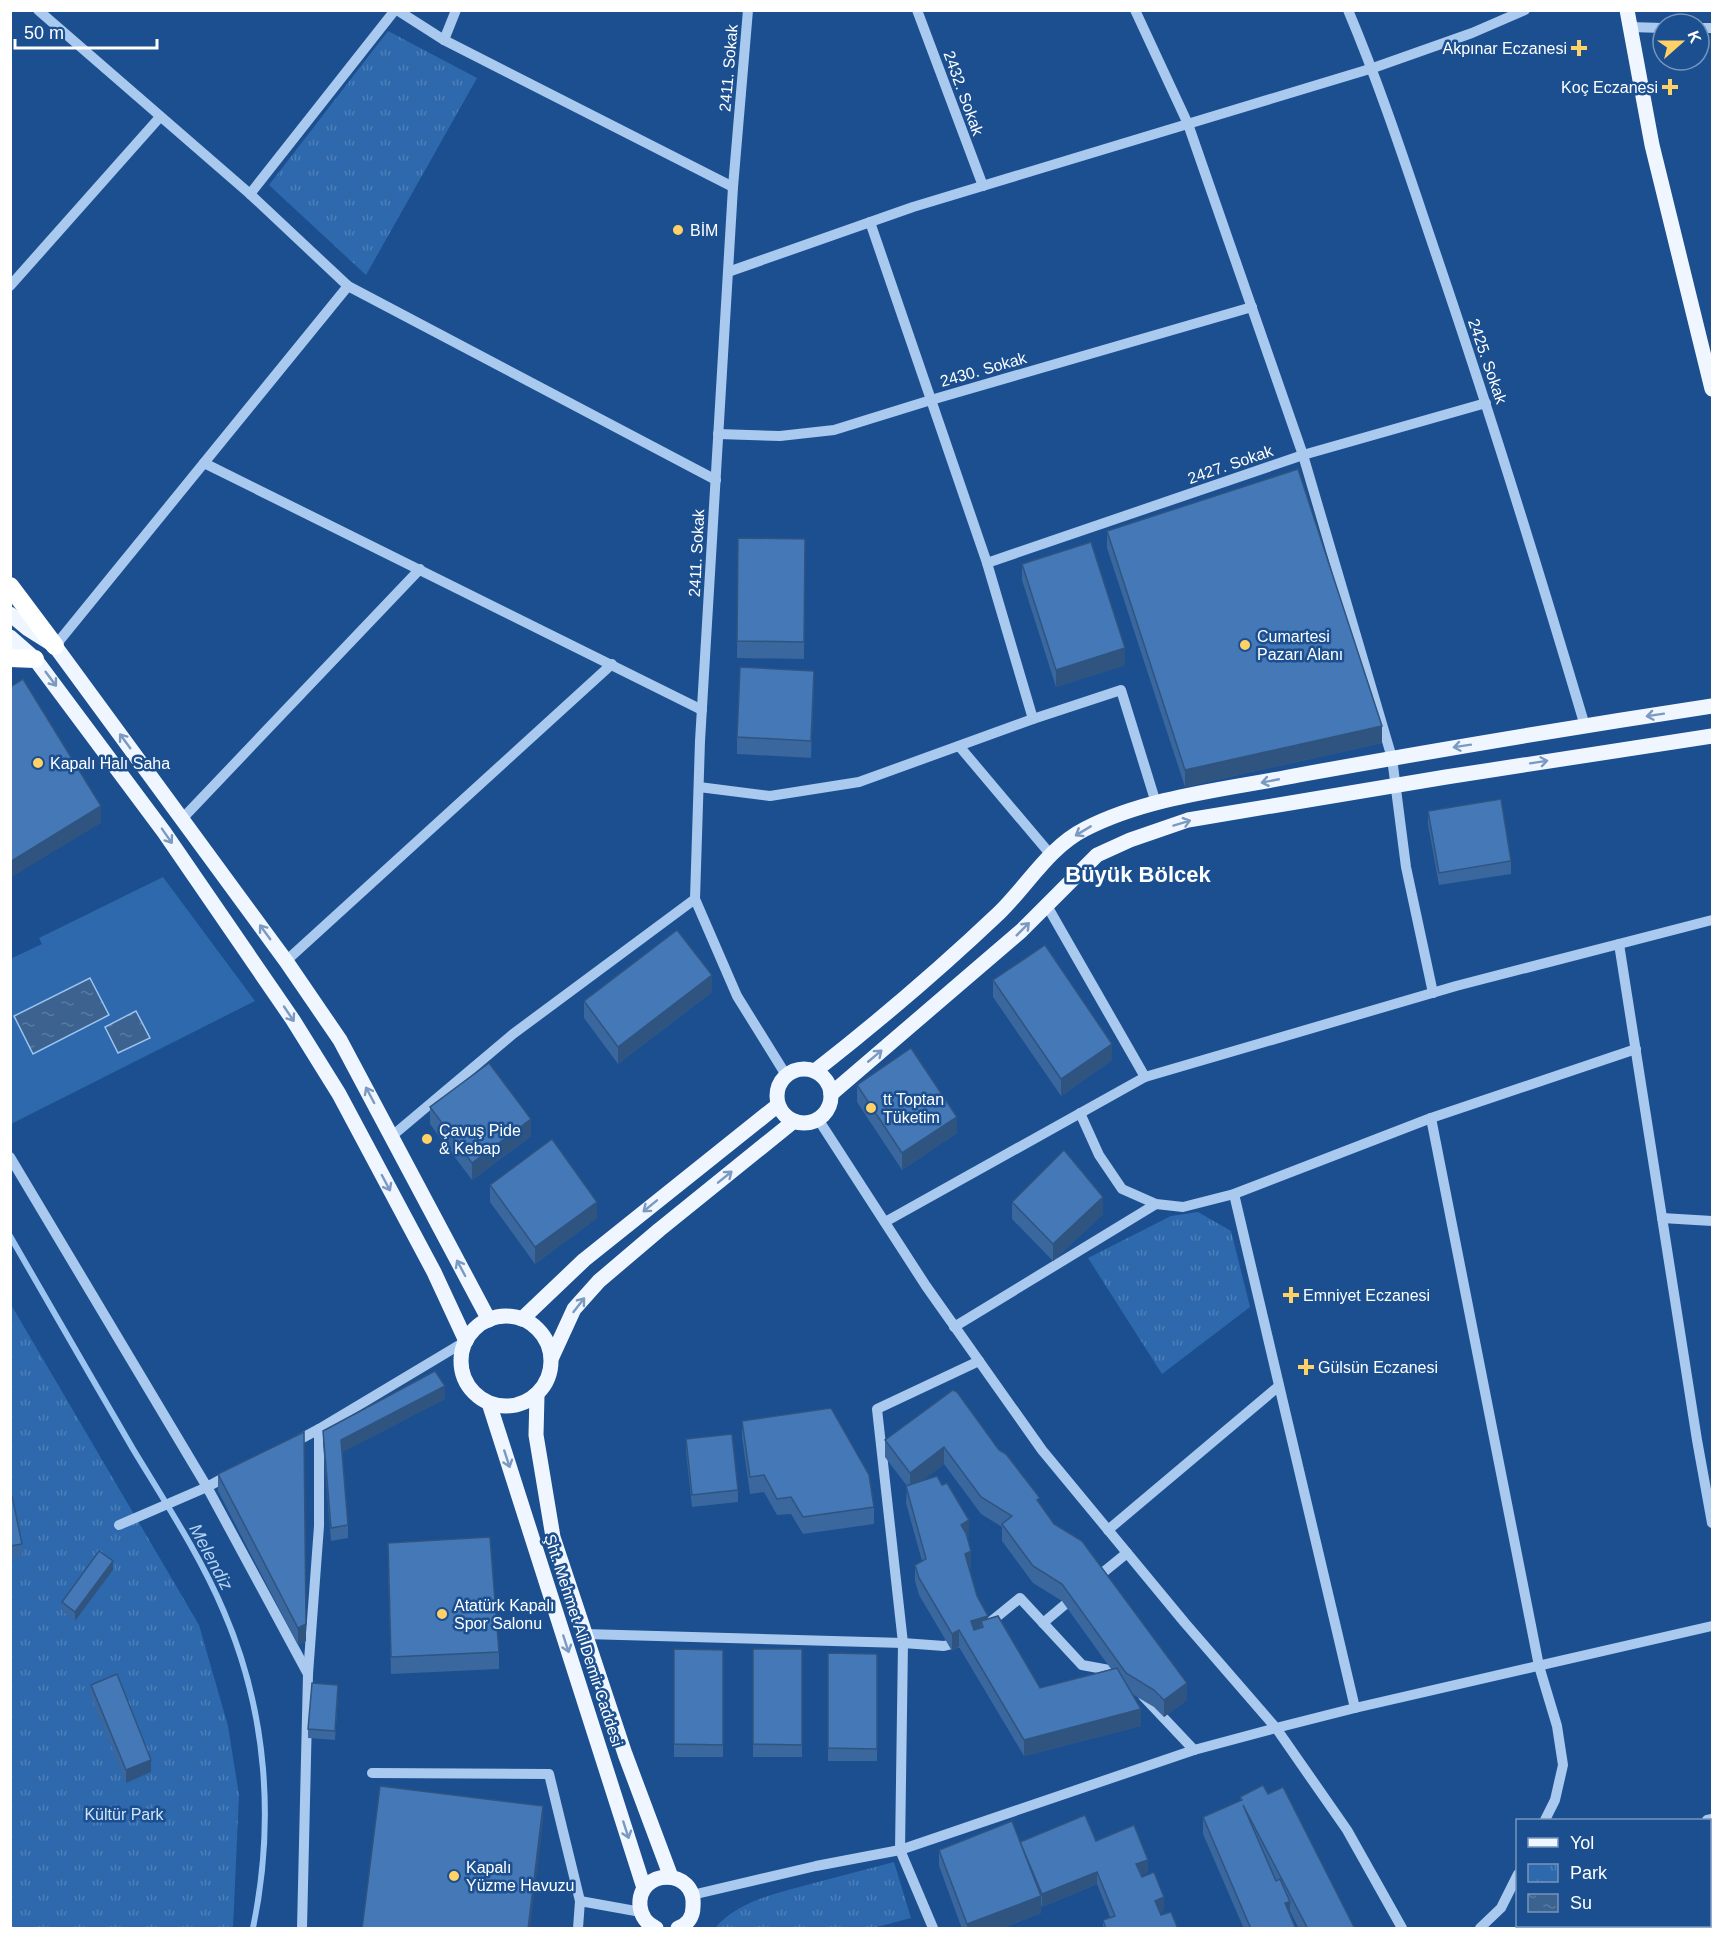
<svg xmlns="http://www.w3.org/2000/svg" width="1723" height="1939" font-family="Arial,sans-serif">
<defs>
<pattern id="park-tufts" width="24" height="20" patternUnits="userSpaceOnUse" patternTransform="scale(1.5)"><rect width="24" height="20" fill="#2e69ad"/><path d="M3 7l-1-3M5 7V3M7 7l1-3M15 17l-1-3M17 17v-4M19 17l1-3" fill="none" stroke="#4d80b9"/></pattern>
<pattern id="water-ripples" width="26" height="14" patternUnits="userSpaceOnUse" patternTransform="scale(1.5)"><rect width="26" height="14" fill="#3c6290"/><path d="M2 4q2-2 4 0t4 0M15 11q2-2 4 0t4 0" fill="none" stroke="#597aa1"/></pattern>
</defs>
<rect width="100%" height="100%" fill="#1b4f8f"/>
<g fill="url(#park-tufts)">
<polygon points="388,31 477,78 366,275 269,185"/>
<polygon points="1198,1212 1231,1231 1250,1307 1162,1374 1088,1258 1171,1216"/>
<polygon points="10,1303 199,1625 228,1726 239,1795 233,1928 11,1928"/>
<path d="M894,1862L911,1918L873,1928H715C740,1899 782,1892 818,1882C843,1875 869,1869 894,1862Z"/>
<polygon points="1550,1926 1693,1926 1666,1928 1551,1928"/>
</g>
<polygon fill="#2e69ad" points="163,877 255,1001 11,1124 10,959 42,944 39,938"/>
<g fill="url(#water-ripples)" stroke="#9cc4f0" stroke-width="1.5">
<polygon points="90,978 109,1015 33,1054 14,1016"/>
<polygon points="136,1011 150,1038 118,1053 105,1027"/>
</g>
<g fill="none" stroke-linecap="round" stroke-linejoin="round">
<path stroke="#9cc4f0" stroke-width="6" d="M10,1236C51,1308 92,1378 133,1449C165,1502 200,1555 224,1612C267,1712 275,1822 253,1928"/>
<g stroke="#a9c9ee" stroke-width="10">
<polyline points="38,10 250,194 348,286 716,480"/>
<polyline points="397,10 444,40 733,187"/>
<polyline points="748,10 733,187 700,741 695,899 737,996 786,1075"/>
<polyline points="917,10 983,186"/>
<polyline points="1135,10 1188,124 1303,455 1392,758 1406,867 1433,993"/>
<path d="M1348,10C1383,93 1410,178 1439,263C1491,416 1539,571 1585,726"/>
<polyline points="1630,27 1663,28"/>
<polyline points="1699,28 1712,28"/>
<polyline points="444,40 456,10"/>
<polyline points="250,194 395,10"/>
<polyline points="870,222 987,563 1033,719"/>
<polyline points="728,272 913,207 1373,68 1472,33 1525,10"/>
<polyline points="10,286 160,117"/>
<polyline points="718,434 780,436 834,430 931,400 1252,307"/>
<polyline points="204,463 702,710"/>
<polyline points="987,563 1303,455 1486,403"/>
<polyline points="55,646 348,286"/>
<polyline points="959,746 1051,855"/>
<polyline points="699,787 770,796 859,782 1033,719 1121,690 1156,803"/>
<polyline points="182,819 420,569"/>
<polyline points="1046,904 1145,1077"/>
<polyline points="1619,944 1697,1440 1712,1523"/>
<polyline points="286,961 612,664"/>
<polyline points="1080,1113 1099,1155 1122,1189 1156,1204 1183,1207 1234,1194 1431,1118 1636,1049"/>
<polyline points="1431,1118 1539,1666 1557,1726 1563,1765 1555,1800 1545,1820"/>
<polyline points="818,1119 926,1286 1042,1450 1185,1623 1276,1728 1347,1830 1402,1928"/>
<polyline points="392,1136 513,1034 695,899"/>
<polyline points="10,1157 207,1487 119,1525"/>
<polyline points="1234,1194 1355,1708"/>
<polyline points="1662,1218 1712,1221"/>
<polyline points="885,1222 1145,1077 1456,986 1712,920"/>
<polyline points="954,1327 1156,1204"/>
<polyline points="293,1443 319,1429 466,1341"/>
<polyline points="231,1474 207,1487 308,1674"/>
<polyline points="1108,1530 1279,1386"/>
<polyline points="1095,1579 1127,1553"/>
<polyline points="1043,1623 1074,1597"/>
<polyline points="988,1624 1020,1598 1082,1665 1120,1672 1122,1674"/>
<polyline points="585,1634 903,1643 944,1646 960,1642"/>
<polyline points="1143,1696 1194,1750"/>
<polyline points="372,1773 549,1774 580,1901 578,1928"/>
<polyline points="1707,1820 1712,1819"/>
<polyline points="692,1895 816,1866 900,1850 1194,1750 1276,1728 1355,1708 1712,1626"/>
<polyline points="580,1901 641,1912"/>
<polyline points="302,1928 308,1674 319,1526 319,1429"/>
<polyline points="933,1928 900,1850 903,1643 877,1409 979,1361"/>
<polyline points="1480,1928 1501,1908 1518,1874"/>
</g>
<g stroke="#f0f6ff" stroke-width="15">
<polyline points="1627,10 1652,145 1712,389"/>
<polyline points="10,614 28,629 55,646 286,961 340,1040 489,1320"/>
<polyline points="10,637 35,659 164,832 293,1020 339,1094 434,1272 466,1341"/>
<circle cx="804" cy="1096" r="27"/>
<path d="M815,1071C879,1021 940,969 999,913C1027,886 1049,847 1085,829C1149,796 1229,789 1299,775C1437,750 1574,727 1712,706"/>
<polyline points="831,1094 1021,931 1097,855 1130,840 1188,820 1446,777 1712,736"/>
<circle cx="506" cy="1361" r="45"/>
<polyline points="522,1319 584,1260 778,1105"/>
<polyline points="552,1357 574,1309 599,1281 659,1230 794,1121"/>
<polyline points="537,1395 536,1435 553,1537 625,1754 671,1877"/>
<polyline points="489,1403 644,1888"/>
<path d="M656,1928C647,1924 641,1916 640,1906C637,1868 697,1867 693,1907C693,1917 687,1925 678,1928"/>
</g>
<g stroke="#fff" stroke-width="18">
<polyline points="10,586 55,646"/>
<polyline points="10,658 35,659"/>
</g>
</g>
<g fill="#3a679d" fill-rule="evenodd">
<polygon points="1107,531 1382,743 1185,787 1107,548"/>
<polygon points="738,538 805,539 804,659 737,658"/>
<polygon points="1022,564 1125,665 1056,687 1022,580"/>
<polygon points="814,687 811,758 737,754 737,737"/>
<polygon points="1428,811 1511,861 1511,874 1439,885 1428,824"/>
<polygon points="993,980 1112,1060 1061,1096 993,997"/>
<polygon points="712,992 618,1064 584,1018 584,1001"/>
<polygon points="857,1085 957,1133 902,1170 857,1102"/>
<polygon points="430,1107 531,1136 472,1180 430,1124"/>
<polygon points="490,1185 597,1218 535,1264 490,1202"/>
<polygon points="1012,1202 1103,1214 1053,1261 1012,1219"/>
<path d="M953,1390L1187,1700L1164,1717L1154,1707L1132,1694L1141,1726L1024,1756L959,1647L952,1651L919,1595L915,1581V1565L922,1561L906,1503L907,1486L885,1457V1440ZM944,1464L981,1514L1002,1527V1541L1033,1583L1062,1601L1111,1669L1040,1688L988,1619L977,1596L969,1569L971,1568L967,1538L969,1537L920,1482Z"/>
<polygon points="445,1399 342,1452 348,1525 348,1538 331,1541 323,1444 323,1431"/>
<polygon points="742,1421 874,1507 874,1524 803,1534 791,1514 777,1515 764,1492 750,1494 742,1437"/>
<polygon points="686,1439 738,1490 738,1502 692,1507 686,1452"/>
<polygon points="218,1474 306,1641 298,1645 218,1491"/>
<polygon points="10,1496 22,1544 22,1556 10,1559"/>
<polygon points="388,1560 499,1652 499,1669 391,1674"/>
<polygon points="113,1570 75,1621 62,1611 62,1602"/>
<polygon points="674,1649 723,1650 723,1757 674,1757"/>
<rect x="753" y="1649" width="49" height="108"/>
<polygon points="828,1653 877,1654 877,1761 828,1761"/>
<polygon points="91,1685 151,1772 126,1783 91,1697"/>
<polygon points="338,1694 335,1740 308,1738 308,1729"/>
<polygon points="1268,1794 1355,1929 1299,1929 1290,1911 1290,1914 1296,1929 1244,1929 1203,1834 1203,1817 1240,1801 1240,1797"/>
<polygon points="1096,1841 1148,1872 1141,1875 1164,1910 1160,1912 1161,1915 1178,1929 1103,1929 1103,1920 1110,1917 1097,1884 1042,1907 1041,1905 1041,1913 1000,1929 962,1929 939,1866 939,1850 1020,1842"/>
</g>
<g fill="#305480">
<polygon points="1125,648 1125,665 1056,687 1056,670"/>
<polygon points="814,671 814,687 811,758 811,741"/>
<polygon points="1382,726 1382,743 1185,787 1185,770"/>
<polygon points="101,806 101,823 10,878 10,862"/>
<polygon points="712,975 712,992 618,1064 618,1047"/>
<polygon points="1112,1044 1112,1060 1061,1096 1061,1079"/>
<polygon points="957,1117 957,1133 902,1170 902,1153"/>
<polygon points="531,1119 531,1136 472,1180 472,1163"/>
<polygon points="1103,1197 1103,1214 1053,1261 1053,1244"/>
<polygon points="597,1202 597,1218 535,1264 535,1247"/>
<polygon points="445,1386 445,1399 341,1453 341,1440"/>
<polygon points="944,1447 944,1464 910,1490 910,1473"/>
<polygon points="969,1520 969,1537 961,1541 961,1525"/>
<polygon points="971,1551 971,1568 965,1571 965,1554"/>
<polygon points="113,1561 113,1570 75,1621 75,1612"/>
<polygon points="988,1616 988,1633 983,1627 981,1621 981,1635 971,1638 971,1621"/>
<polygon points="306,1624 306,1641 298,1645 298,1628"/>
<polygon points="959,1630 959,1647 952,1651 952,1634"/>
<polygon points="1187,1683 1187,1700 1164,1717 1164,1700"/>
<polygon points="1141,1709 1141,1726 1024,1756 1024,1740"/>
<polygon points="151,1760 151,1772 126,1783 126,1770"/>
<polygon points="543,1806 543,1823 530,1929 528,1929"/>
<polygon points="1148,1860 1148,1872 1136,1877 1136,1864"/>
<polygon points="1097,1872 1097,1884 1042,1907 1042,1894"/>
<polygon points="1041,1896 1041,1913 1000,1929 967,1929 967,1924"/>
<polygon points="1164,1897 1164,1910 1155,1914 1155,1901"/>
<polygon points="1290,1902 1290,1918 1285,1903"/>
</g>
<g fill="#4478b7" stroke="#305480" stroke-width="1.5">
<polygon points="1298,469 1382,726 1185,770 1107,531"/>
<polygon points="738,538 805,539 804,642 737,641"/>
<polygon points="1091,542 1125,648 1056,670 1022,564"/>
<polygon points="740,667 814,671 811,741 737,737"/>
<polygon points="23,679 101,806 10,862 10,687"/>
<polygon points="1501,799 1511,861 1439,873 1428,811"/>
<polygon points="677,930 712,975 618,1047 584,1001"/>
<polygon points="1045,945 1112,1044 1061,1079 993,980"/>
<polygon points="911,1048 957,1117 902,1153 857,1085"/>
<polygon points="489,1063 531,1119 472,1163 430,1107"/>
<polygon points="552,1139 597,1202 535,1247 490,1185"/>
<polygon points="1064,1150 1103,1197 1053,1244 1012,1202"/>
<polygon points="435,1371 445,1386 341,1440 348,1525 331,1528 323,1431"/>
<polygon points="953,1390 957,1392 999,1450 1006,1454 1040,1498 1037,1500 1054,1524 1082,1541 1187,1683 1164,1700 1154,1690 1126,1673 1062,1584 1033,1566 1002,1524 1012,1516 981,1497 944,1447 910,1473 885,1440"/>
<polygon points="831,1408 869,1475 874,1507 803,1517 791,1497 777,1499 764,1475 750,1477 742,1421"/>
<polygon points="304,1432 306,1624 298,1628 218,1474"/>
<polygon points="732,1434 738,1490 692,1495 686,1439"/>
<polygon points="937,1476 942,1485 947,1483 969,1520 961,1525 966,1533 971,1551 965,1554 977,1596 988,1616 971,1621 974,1630 983,1627 981,1621 998,1616 1040,1688 1117,1668 1141,1709 1024,1740 959,1630 952,1634 919,1578 915,1565 926,1559 906,1486"/>
<polygon points="10,1496 12,1496 22,1544 10,1546"/>
<polygon points="490,1537 499,1652 391,1657 388,1543"/>
<polygon points="99,1551 113,1561 75,1612 62,1602"/>
<polygon points="674,1649 723,1650 723,1745 674,1744"/>
<polygon points="753,1649 802,1649 802,1745 753,1744"/>
<polygon points="828,1653 877,1654 877,1749 828,1748"/>
<polygon points="117,1674 151,1760 126,1770 91,1685"/>
<polygon points="312,1683 338,1685 335,1731 308,1729"/>
<polygon points="1263,1785 1268,1794 1283,1787 1355,1929 1308,1929 1243,1805 1276,1881 1280,1879 1290,1902 1285,1903 1296,1929 1251,1929 1203,1817 1242,1800 1240,1797"/>
<polygon points="380,1786 543,1806 528,1929 362,1929"/>
<polygon points="1085,1815 1096,1841 1134,1825 1148,1860 1136,1864 1142,1877 1154,1872 1164,1897 1155,1901 1161,1915 1171,1912 1178,1929 1106,1929 1103,1920 1115,1916 1097,1872 1042,1894 1020,1842"/>
<polygon points="1012,1821 1041,1896 967,1924 939,1850"/>
</g>
<defs><path id="oneway-shaft" d="M-6 0H5M1.5-3L5.5 0L1.5 3" fill="none" stroke-width="1.6" stroke-linecap="round" stroke-linejoin="round" transform="scale(1.5)"/></defs>
<g stroke="#7b9ac1">
<use href="#oneway-shaft" transform="translate(51 679) rotate(53)"/>
<use href="#oneway-shaft" transform="translate(1655 715) rotate(171)"/>
<use href="#oneway-shaft" transform="translate(125 741) rotate(-126)"/>
<use href="#oneway-shaft" transform="translate(1462 746) rotate(171)"/>
<use href="#oneway-shaft" transform="translate(1539 762) rotate(-9)"/>
<use href="#oneway-shaft" transform="translate(1270 781) rotate(169)"/>
<use href="#oneway-shaft" transform="translate(1182 823) rotate(-17)"/>
<use href="#oneway-shaft" transform="translate(1083 831) rotate(149)"/>
<use href="#oneway-shaft" transform="translate(167 836) rotate(55)"/>
<use href="#oneway-shaft" transform="translate(1023 929) rotate(-45)"/>
<use href="#oneway-shaft" transform="translate(265 932) rotate(-126)"/>
<use href="#oneway-shaft" transform="translate(289 1014) rotate(56)"/>
<use href="#oneway-shaft" transform="translate(875 1056) rotate(-40)"/>
<use href="#oneway-shaft" transform="translate(370 1095) rotate(-118)"/>
<use href="#oneway-shaft" transform="translate(725 1177) rotate(-39)"/>
<use href="#oneway-shaft" transform="translate(386 1183) rotate(62)"/>
<use href="#oneway-shaft" transform="translate(650 1206) rotate(141)"/>
<use href="#oneway-shaft" transform="translate(461 1268) rotate(-118)"/>
<use href="#oneway-shaft" transform="translate(579 1305) rotate(-52)"/>
<use href="#oneway-shaft" transform="translate(507 1459) rotate(72)"/>
<use href="#oneway-shaft" transform="translate(566 1644) rotate(72)"/>
<use href="#oneway-shaft" transform="translate(626 1830) rotate(72)"/>
</g>
<g fill="#ffd166" stroke="#1b4f8f" stroke-width="2">
<path d="M1576 39h6v6h6v6h-6v6h-6v-6h-6v-6h6z"/>
<path d="M1667 78h6v6h6v6h-6v6h-6v-6h-6v-6h6z"/>
<circle cx="678" cy="230" r="6"/>
<circle cx="1245" cy="645" r="6"/>
<circle cx="38" cy="763" r="6"/>
<circle cx="871" cy="1108" r="6"/>
<circle cx="427" cy="1139" r="6"/>
<path d="M1288 1286h6v6h6v6h-6v6h-6v-6h-6v-6h6z"/>
<path d="M1303 1358h6v6h6v6h-6v6h-6v-6h-6v-6h6z"/>
<circle cx="442" cy="1614" r="6"/>
<circle cx="454" cy="1876" r="6"/>
</g>
<g text-anchor="middle" stroke-width="5" stroke-linejoin="round" paint-order="stroke">
<g font-size="16" fill="#fff" stroke="#1b4f8f" text-anchor="start">
<text x="1567" y="54" text-anchor="end">Akpınar Eczanesi</text>
<text x="1658" y="93" text-anchor="end">Koç Eczanesi</text>
<text x="690" y="236">BİM</text>
<text x="1257" y="642">Cumartesi<tspan x="1257" dy="18">Pazarı Alanı</tspan></text>
<text x="50" y="769">Kapalı Halı Saha</text>
<text x="883" y="1105">tt Toptan<tspan x="883" dy="18">Tüketim</tspan></text>
<text x="439" y="1136">Çavuş Pide<tspan x="439" dy="18">&amp; Kebap</tspan></text>
<text x="1303" y="1301">Emniyet Eczanesi</text>
<text x="1318" y="1373">Gülsün Eczanesi</text>
<text x="454" y="1611">Atatürk Kapalı<tspan x="454" dy="18">Spor Salonu</tspan></text>
<text x="466" y="1873">Kapalı<tspan x="466" dy="18">Yüzme Havuzu</tspan></text>
</g>
<g font-size="16" fill="#fff" stroke="#1b4f8f">
<text transform="translate(728 68) rotate(-85)" y="6">2411. Sokak</text>
<text transform="translate(964 93) rotate(70)" y="6">2432. Sokak</text>
<text transform="translate(1488 361) rotate(71)" y="6">2425. Sokak</text>
<text transform="translate(983 369) rotate(-16)" y="6">2430. Sokak</text>
<text transform="translate(1230 464) rotate(-19)" y="6">2427. Sokak</text>
<text transform="translate(696 553) rotate(-87)" y="6">2411. Sokak</text>
<text transform="translate(584 1640) rotate(72)" y="6">Şht. Mehmet Ali Demir Caddesi</text>
</g>
<g font-size="16" fill="#cfe3fa" stroke="#1b4f8f">
<text x="124" y="1820">Kültür Park</text>
</g>
<g font-size="18" font-style="italic" fill="#b5d3f5" stroke="#1b4f8f">
<text transform="translate(211 1557) rotate(62)" y="6">Melendiz</text>
</g>
<g font-size="22" font-weight="bold" fill="#fff" stroke="#1b4f8f">
<text x="1138" y="882">Büyük Bölcek</text>
</g>
</g>
<rect width="1723" height="1939" fill="none" stroke="#ffffff" stroke-width="24"/>
<rect x="1516" y="1819" width="195" height="108" fill="#1b4f8f" stroke="#7695bc" stroke-width="1.5"/>
<rect x="1528" y="1838" width="30" height="9" fill="#f0f6ff" stroke="#7695bc" stroke-width="1.5"/>
<text x="1570" y="1849" font-size="18" fill="#ffffff">Yol</text>
<rect x="1528" y="1864" width="30" height="18" fill="url(#park-tufts)" stroke="#7695bc" stroke-width="1.5"/>
<text x="1570" y="1879" font-size="18" fill="#ffffff">Park</text>
<rect x="1528" y="1894" width="30" height="18" fill="url(#water-ripples)" stroke="#7695bc" stroke-width="1.5"/>
<text x="1570" y="1909" font-size="18" fill="#ffffff">Su</text>
<g transform="translate(1681 42) rotate(69)"><circle r="28" fill="#1b4f8f" stroke="#7695bc" stroke-width="1.5"/>
<path d="M0-4.5L10 22L0 15L-10 22Z" fill="#ffd166"/>
<text y="-9" font-size="16" font-weight="bold" text-anchor="middle" fill="#ffffff">K</text>
</g>
<path d="M15 39v9h142v-9" fill="none" stroke="#ffffff" stroke-width="3"/>
<text x="24" y="39" font-size="18" fill="#ffffff" stroke="#1b4f8f" stroke-width="4.5" paint-order="stroke">50 m</text>
</svg>
